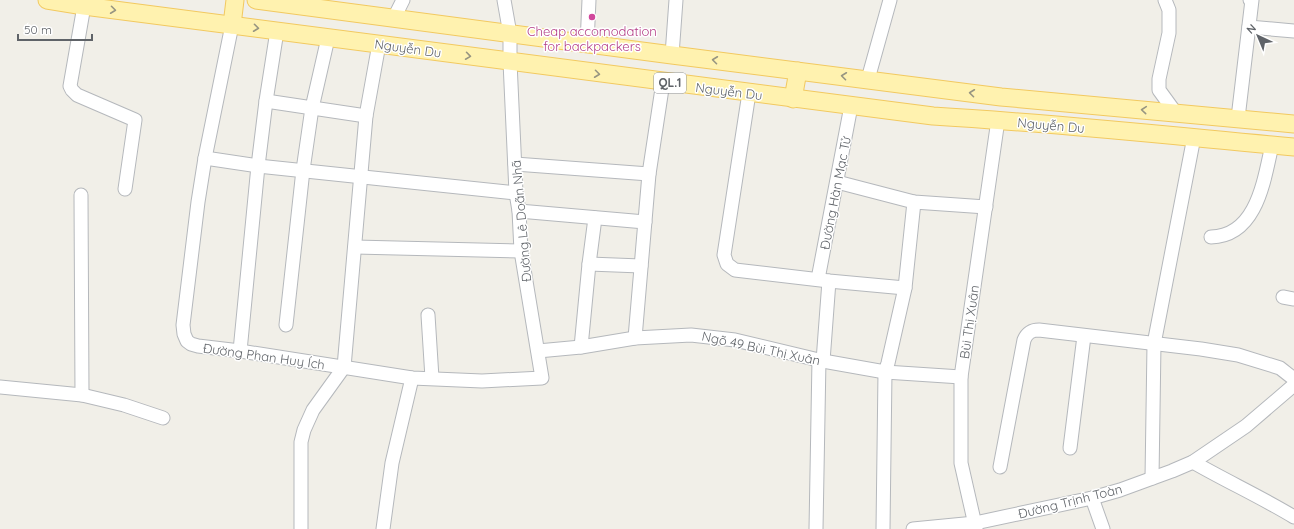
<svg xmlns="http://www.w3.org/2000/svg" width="1294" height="529" font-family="Quicksand,sans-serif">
<rect width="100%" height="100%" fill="#f1efe8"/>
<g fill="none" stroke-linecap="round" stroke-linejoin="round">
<defs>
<g id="minor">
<polyline points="1165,0 1169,10 1169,33 1159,79 1159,90 1175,112"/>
<polyline points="84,6 70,86 72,90 77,95 135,120 125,189"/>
<polyline points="394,18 403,0"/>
<polyline points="232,25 205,158 198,202 183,325 184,334 187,341 191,344 198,346 240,351 412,378 482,381 542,378 521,251 519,211 516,193 510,62 510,34 504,0"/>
<polyline points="1249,27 1294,31"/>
<polyline points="587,44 589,0"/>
<polyline points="672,55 676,0"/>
<polyline points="868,79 890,0"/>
<polyline points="749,93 724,255 727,264 735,270 829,281 905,288"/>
<polyline points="266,101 366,116"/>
<polyline points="1238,118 1252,0 1250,0"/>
<polyline points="205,158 258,166 516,193"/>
<polyline points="515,164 649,174"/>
<polyline points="837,182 914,202 986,207"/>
<polyline points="81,195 82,395"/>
<polyline points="519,211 645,222"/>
<path d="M1211,237C1257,236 1264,180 1272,145"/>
<polyline points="355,247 521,251"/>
<polyline points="589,264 641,266"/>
<polyline points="818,279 851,106"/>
<polyline points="1283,297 1294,299"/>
<polyline points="428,315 432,378"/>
<polyline points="286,325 303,170 312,108 328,38"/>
<polyline points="635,338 649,174 663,82"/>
<polyline points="581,347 589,264 595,218"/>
<polyline points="240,351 258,166 266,101 277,31"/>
<polyline points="538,351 581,347 635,338 691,335 735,340 823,361 885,372 961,377"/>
<polyline points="823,361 829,281"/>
<polyline points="0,387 82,395 124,405 163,418"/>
<polyline points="1070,448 1084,336"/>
<path d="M1193,462C1226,481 1261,497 1294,517"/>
<path d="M1000,467L1024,340C1027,333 1031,330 1039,330L1201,349L1238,355L1280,368L1294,379"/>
<polyline points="1152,478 1154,344 1194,137"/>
<polyline points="1092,498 1103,529"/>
<polyline points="301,529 301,442 304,430 313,410 344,367 366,116 379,44"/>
<polyline points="383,529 392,463 412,378"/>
<polyline points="816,529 819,359"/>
<polyline points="883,529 885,372 888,363 905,288 914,202"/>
<polyline points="913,529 975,523 1092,498 1120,490 1172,471 1193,462 1246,426 1294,385"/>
<polyline points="976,529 961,463 961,377 998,120"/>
</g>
<g id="major">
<path d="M47,0L84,6L933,116C1053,123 1174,136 1294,147"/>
<polyline points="256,0 672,55 1001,97 1294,124"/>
<polyline points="232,25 235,0"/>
<polyline points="793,99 798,71"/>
</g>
</defs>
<use href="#minor" stroke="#b5b8bc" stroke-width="15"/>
<use href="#major" stroke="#f2c960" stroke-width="19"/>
<use href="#minor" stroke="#fff" stroke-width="13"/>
<use href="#major" stroke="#fff2af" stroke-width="17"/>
</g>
<defs><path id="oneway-chevron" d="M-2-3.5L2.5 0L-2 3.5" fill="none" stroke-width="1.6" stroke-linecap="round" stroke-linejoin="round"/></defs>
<g stroke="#979581">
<use href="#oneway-chevron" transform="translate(113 10) rotate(7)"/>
<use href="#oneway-chevron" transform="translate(256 28) rotate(7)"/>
<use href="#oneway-chevron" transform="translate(468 56) rotate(8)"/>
<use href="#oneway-chevron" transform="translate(715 60) rotate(-173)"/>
<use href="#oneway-chevron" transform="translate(597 74) rotate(7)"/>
<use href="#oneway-chevron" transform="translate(844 76) rotate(-173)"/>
<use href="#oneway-chevron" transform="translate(972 93) rotate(-173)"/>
<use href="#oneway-chevron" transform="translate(1144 110) rotate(-175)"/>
</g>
<circle fill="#d1479c" stroke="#fff" stroke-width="1.5" cx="592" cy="17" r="4"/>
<g text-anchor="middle" stroke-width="3" stroke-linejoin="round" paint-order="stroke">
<rect fill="#fff" stroke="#8f9295" stroke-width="1" x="654" y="73" width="32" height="20" rx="3"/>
<g font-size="12" font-weight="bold" fill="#5f6368">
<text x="670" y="87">QL.1</text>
</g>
<g font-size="13" fill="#b23c85" stroke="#fff">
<text x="592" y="36">Cheap accomodation<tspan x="592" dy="15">for backpackers</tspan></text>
</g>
<g font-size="13" fill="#5f6368" stroke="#fff">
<text transform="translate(408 48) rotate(8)" y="5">Nguyễn Du</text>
<text transform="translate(729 91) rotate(7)" y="5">Nguyễn Du</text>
<text transform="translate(1051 125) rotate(5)" y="5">Nguyễn Du</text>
<text transform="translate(835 193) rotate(-79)" y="5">Đường Hàn Mạc Tử</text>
<text transform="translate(521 221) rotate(-95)" y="5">Đường Lê Doãn Nhã</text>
<text transform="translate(969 322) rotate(-82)" y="5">Bùi Thị Xuân</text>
<text transform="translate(761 348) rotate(12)" y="5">Ngõ 49 Bùi Thị Xuân</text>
<text transform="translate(264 356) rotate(8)" y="5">Đường Phan Huy Ích</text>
<text transform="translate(1070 501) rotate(-14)" y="5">Đường Trịnh Toàn</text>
</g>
</g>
<g transform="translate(1258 36) rotate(316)" stroke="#ffffff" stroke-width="3" paint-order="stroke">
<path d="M0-3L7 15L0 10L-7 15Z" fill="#5f6368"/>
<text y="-6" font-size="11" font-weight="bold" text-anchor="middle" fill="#5f6368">N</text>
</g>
<path d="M18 34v6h74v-6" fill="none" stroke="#5f6368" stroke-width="2"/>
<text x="24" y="34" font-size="12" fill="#5f6368" stroke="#ffffff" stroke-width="3" paint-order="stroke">50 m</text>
</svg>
